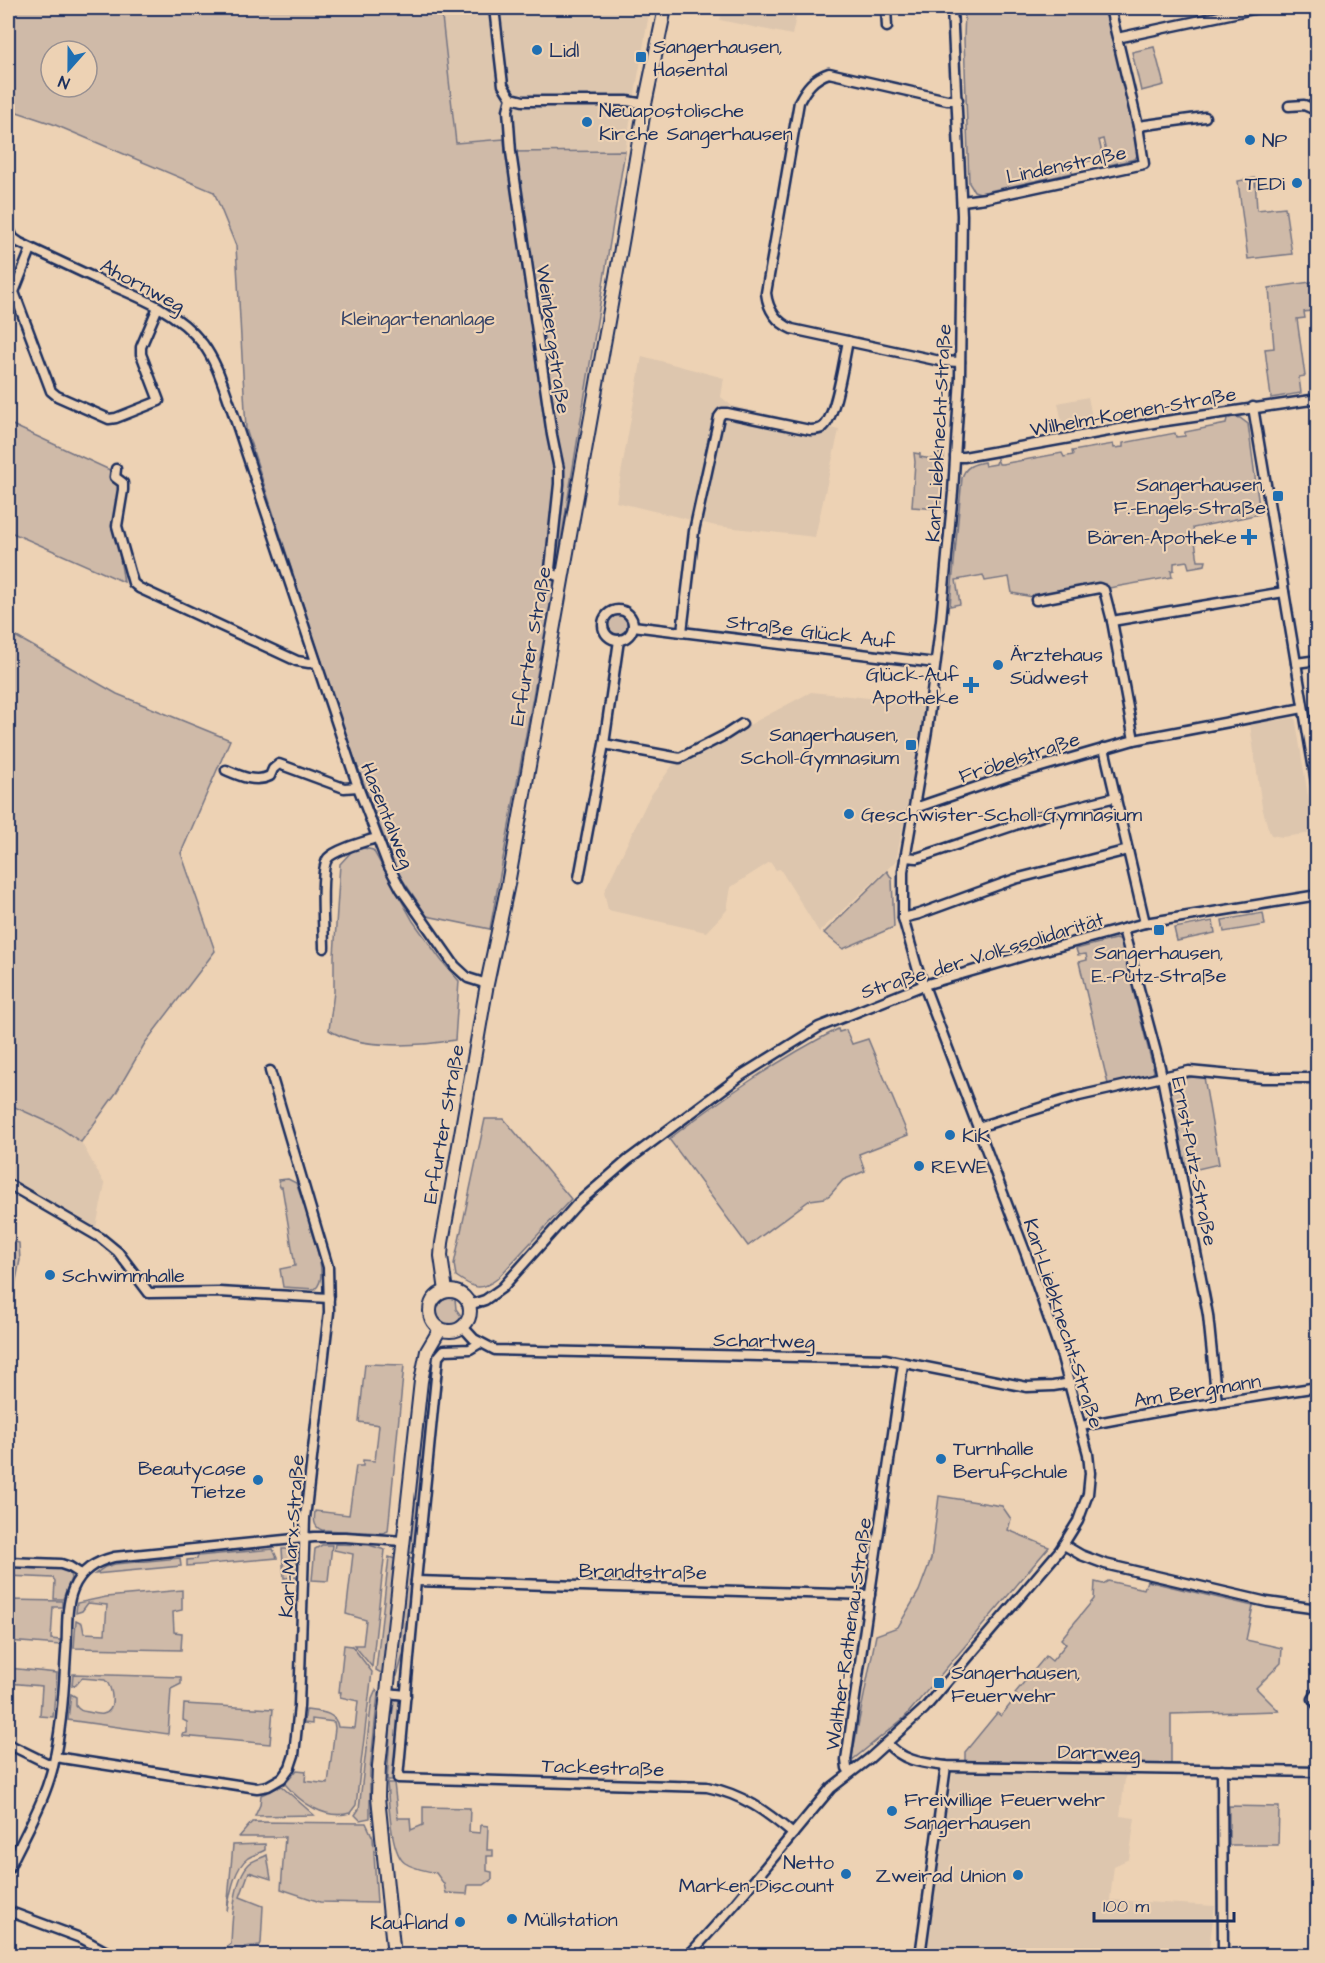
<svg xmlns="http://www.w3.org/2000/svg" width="1325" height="1963" font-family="'Architects Daughter',sans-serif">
<rect width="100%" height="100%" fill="#edd2b4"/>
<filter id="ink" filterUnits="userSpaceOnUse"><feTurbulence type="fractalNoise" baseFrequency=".0167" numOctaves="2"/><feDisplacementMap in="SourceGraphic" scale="12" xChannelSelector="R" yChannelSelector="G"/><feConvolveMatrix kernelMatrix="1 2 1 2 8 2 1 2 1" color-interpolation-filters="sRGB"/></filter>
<g filter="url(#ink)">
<g fill="#ddc6ae">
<polygon points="441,8 650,8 625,151 505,152 504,139 456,143"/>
<polygon points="723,8 798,8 792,35 720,20"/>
<polygon points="642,356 724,378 721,397 732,406 839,430 815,537 716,526 616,502"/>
<polygon points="1088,397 1094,427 1064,433 1058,403"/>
<polygon points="811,692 927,704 896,861 819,932 780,869 776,870 770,862 731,887 727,910 706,932 608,910 604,892 649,798 672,766"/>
<polygon points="1292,718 1295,718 1296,722 1314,833 1282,837 1271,835 1268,828 1262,807 1250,724"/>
<polygon points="8,1104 57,1126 81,1142 105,1185 96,1227 8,1178"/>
<polygon points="953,1771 1126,1772 1120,1816 1135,1818 1129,1859 1114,1866 1110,1900 1215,1906 1208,1955 925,1956"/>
</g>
<g fill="#cfbaa8" stroke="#757483" stroke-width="1.5" fill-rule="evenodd">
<path d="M8,8H441L456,143L504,139L505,152L625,151L554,583L490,929L427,916L396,870L342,725L246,429L236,246L214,192L53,124L8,109ZM51,51H87V87H51Z"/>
<polygon points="965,8 1108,8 1135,118 1139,152 1135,159 1109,165 1103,139 1099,140 1103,158 1071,165 1072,173 980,193 974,191 969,183 964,39"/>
<polygon points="1154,47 1164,85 1141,91 1132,52"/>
<polygon points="1255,178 1257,210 1285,207 1292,254 1248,259 1238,181"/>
<polygon points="1317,281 1317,310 1304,312 1305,318 1297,319 1305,376 1299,377 1301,393 1271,398 1265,349 1274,348 1269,288"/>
<path d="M1233,417L1240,418L1248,424L1260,514L1193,528L1198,561H1206L1205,565L1189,568L1187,561L1174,563V570L1171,571L1172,577L1109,588L1102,585L1038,598L1012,593L1009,577L985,581L983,575L956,580L960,604L950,606L962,478C965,466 974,464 984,462L985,466L996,464L997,459L999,464H1002L1062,453L1064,457L1073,455L1072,451L1113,444L1114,448L1123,447V443L1175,433L1176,437L1185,436V432L1226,424L1227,418Z"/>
<polygon points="8,423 112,471 111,479 120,486 114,524 124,582 8,531"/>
<polygon points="914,453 920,454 920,457 938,460 939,453 944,454 940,509 912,507 915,462"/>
<circle cx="617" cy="625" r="11"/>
<polygon points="8,632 117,694 230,740 181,853 215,951 145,1043 116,1093 81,1142 57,1126 8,1104"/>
<path d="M364,848L373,850L413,921L441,960L459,981L455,1040C420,1046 360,1050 329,1030L334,992V956L340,864L352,851Z"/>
<polygon points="887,871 892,879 894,927 843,949 824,933"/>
<polygon points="1263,913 1265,925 1224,932 1222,920"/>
<polygon points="1213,921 1215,933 1177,941 1174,928"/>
<polygon points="1115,939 1120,940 1154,1071 1152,1075 1108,1084 1079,962 1087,960 1086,954 1078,955 1076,949"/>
<path d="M838,1029L839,1032L846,1030L852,1044L868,1039L908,1135L859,1154L865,1171L843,1180L830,1195L825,1198L810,1200L748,1246L669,1139C723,1098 777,1060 838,1029Z"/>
<polygon points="1200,1076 1204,1077 1219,1164 1189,1171 1186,1168 1169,1083 1173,1080"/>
<path d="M485,1119H504L571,1199L497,1279C480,1292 473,1288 456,1276L454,1264Z"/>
<path d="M288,1179L296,1183L312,1227L310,1228C315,1243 329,1278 315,1289L283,1287L280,1269L295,1266L282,1187H280L278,1180Z"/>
<polygon points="8,1240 19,1243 20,1260 8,1320"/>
<path d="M449,1298L455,1299L456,1309L462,1317C456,1326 448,1327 440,1321L436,1311L441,1301Z"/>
<path d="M365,1364L404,1365L388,1531L383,1533L322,1530C313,1527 314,1519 315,1511L349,1515L356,1466H363V1460L375,1461L379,1425L359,1422Z"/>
<polygon points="425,1416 429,1417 414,1551 411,1553 407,1552 419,1443"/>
<polygon points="939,1496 1002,1506 1011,1519 1008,1530 1049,1547 904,1718 851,1761 876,1635 898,1627 919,1591 931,1559"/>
<polygon points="335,1544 369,1545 385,1550 372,1667 354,1645 363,1645 366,1620 346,1614 353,1554 334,1550"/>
<polygon points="322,1545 332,1545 328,1581 312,1580 315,1549"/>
<polygon points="273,1549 277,1558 187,1566 187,1560 197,1559 198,1556"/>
<polygon points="282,1549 289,1549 295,1553 297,1563 299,1563 298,1577 284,1578"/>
<polygon points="389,1557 395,1559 383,1674 376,1670"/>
<polygon points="180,1558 181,1566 95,1574 105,1567 115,1564"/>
<polygon points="405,1558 413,1559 404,1652 397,1676 394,1676"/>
<polygon points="8,1565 63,1567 69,1571 71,1578 63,1599 54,1599 55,1581 53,1578 8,1576"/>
<polygon points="1108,1581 1144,1589 1147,1581 1253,1606 1246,1640 1282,1648 1281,1663 1256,1688 1279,1711 1171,1714 1171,1765 965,1761 965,1752 997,1713 1001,1716 1017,1696 1015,1693 1046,1656 1052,1661 1066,1644 1061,1639 1094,1599 1095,1582 1103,1584"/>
<polygon points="182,1590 182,1610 173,1612 174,1632 182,1633 181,1650 74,1648 76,1620 82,1623 84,1633 105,1634 107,1605 88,1603 82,1611 76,1613 77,1603 106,1597"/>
<polygon points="8,1600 62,1601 62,1607 53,1607 51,1639 60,1640 60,1645 8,1641"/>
<path d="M344,1645L352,1646L372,1672L356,1805L350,1813C325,1820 301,1803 285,1784L297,1770L306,1771L305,1781L328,1784L335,1728L334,1722L312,1719V1724L304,1723L306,1710C319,1712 336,1711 338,1727L355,1728L358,1701L340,1697L341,1692H339Z"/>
<polygon points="8,1668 57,1673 53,1717 40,1716 42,1686 8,1683"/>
<path d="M73,1674L181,1677V1684L171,1689L168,1734L68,1720L71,1694L76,1697V1706C80,1711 82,1711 88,1712C93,1713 99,1715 103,1714C117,1711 113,1687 105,1680L82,1678L76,1685L72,1686Z"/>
<polygon points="376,1690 378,1694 370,1771 370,1818 360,1820 355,1815 359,1809 372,1699"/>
<polygon points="395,1697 399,1698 401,1702 394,1780 387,1780 391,1721"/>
<polygon points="184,1704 273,1709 270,1744 182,1736 182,1734 187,1733 187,1722 183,1720"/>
<path d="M387,1783H394L398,1818H410L411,1830L423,1825V1807L470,1808L469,1832L480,1833L481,1825L488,1826L487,1850H493V1856H487V1871L492,1872V1879L484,1885H468L467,1894L446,1893L444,1884L436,1873C425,1870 414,1869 405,1863C390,1853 389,1801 387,1783Z"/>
<polygon points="281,1786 314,1815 255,1816 260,1805 261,1795"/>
<polygon points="1229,1806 1279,1807 1278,1845 1229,1845"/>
<polygon points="252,1822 366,1823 373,1838 377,1903 320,1902 281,1889 285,1837 239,1837"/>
<path d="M265,1844V1850C260,1853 253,1855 248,1858C234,1868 230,1895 227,1911L233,1845Z"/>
<path d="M267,1855L271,1879L249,1872L240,1897L263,1906L261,1943L260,1945L245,1947L236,1955H223L224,1949L231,1944C232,1923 233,1880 249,1864C253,1860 262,1858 267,1855Z"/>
</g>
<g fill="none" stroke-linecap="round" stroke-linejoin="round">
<defs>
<g id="street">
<polyline points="494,8 503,85 511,98 523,101 627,101 645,104"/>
<polyline points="886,8 887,27"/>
<polyline points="1117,38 1258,8"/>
<polyline points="511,98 508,110 511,152 552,435 559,469 559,484 550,569 553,574 562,578"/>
<path d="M958,100H947L829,73C814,78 806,88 799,102L766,293C768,310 776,322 792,329L940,361L960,362"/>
<polyline points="1289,106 1304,105 1318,111"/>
<polyline points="1138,126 1205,117"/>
<polyline points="962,201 986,198 1144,164 1138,126 1110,8"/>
<path d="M8,227L13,238L20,243C46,255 73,268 99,280C137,296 176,310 203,344C217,363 223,385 231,407L358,787L387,863L401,889L455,966L468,978L487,984"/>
<polyline points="31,249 14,292 51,391 57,396 109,419 116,418 159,401 141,354 141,347 158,307"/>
<polyline points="1253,407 1318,794"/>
<polyline points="955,457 964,457 1159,422 1318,399"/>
<polyline points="116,469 115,477 123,483 123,490 117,526 133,583 139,588 297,661 309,663 316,662"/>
<polyline points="1036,600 1099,588 1104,590 1112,621 1134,740"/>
<circle cx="618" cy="625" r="15"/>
<polyline points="1112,621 1284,592"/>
<polyline points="633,626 935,663"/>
<path d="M682,632L694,531L719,417L722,413H727L810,430C815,430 819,430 823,427C836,417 844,359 848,341"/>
<polyline points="1296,663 1318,660"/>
<polyline points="604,744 680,758 725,735 742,724"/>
<polyline points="1104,748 1145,923"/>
<path d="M226,770C240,776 255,783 270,776L273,769L279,764L344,788L358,787"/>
<polyline points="915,806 921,806 1006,777 1134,740 1303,708"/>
<polyline points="905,857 917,858 1051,813 1116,797"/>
<polyline points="579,878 604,744 619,640"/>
<polyline points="903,918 919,914 1015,879 1128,850"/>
<polyline points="1123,929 1160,1067 1186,1200 1208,1315 1217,1403"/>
<path d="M324,948C324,931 319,869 328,858C337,849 364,842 376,838"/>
<polyline points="978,1127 1079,1096 1189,1071 1263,1078 1318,1078"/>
<polyline points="8,1184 101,1238 118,1252 149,1293 219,1292 329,1298"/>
<polyline points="469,1305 485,1300 502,1288 578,1203 628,1160 742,1075 819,1027 924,985 1030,954 1145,923 1318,895"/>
<polyline points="463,1327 474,1339 495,1350 885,1359 1027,1387 1053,1386 1071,1383"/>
<path d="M480,1343L470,1349L444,1350L438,1357L416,1581L398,1778L707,1787C742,1794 766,1811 793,1834"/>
<polyline points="1081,1426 1156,1412 1318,1387"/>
<polyline points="1064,1545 1081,1555 1105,1564 1267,1602 1318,1609"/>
<polyline points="8,1562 61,1564 70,1567 81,1574"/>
<polyline points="416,1581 870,1595"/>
<polyline points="1318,1691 1313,1699 1318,1706"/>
<polyline points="387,1693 406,1695"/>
<path d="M887,1743C903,1762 924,1763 946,1766L1318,1772"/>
<polyline points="8,1744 53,1766"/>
<polyline points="55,1757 257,1788 268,1786 282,1778 290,1767 294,1755 299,1706 305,1518 329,1312 328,1267 270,1071"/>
<polyline points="1222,1770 1223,1956"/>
<polyline points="850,1773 847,1768 846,1760 903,1364"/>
<path d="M8,1870C25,1834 48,1796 55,1757C62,1722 64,1687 66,1652C68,1632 65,1608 73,1589C81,1570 95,1562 114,1557L314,1537H345L403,1541"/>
<polyline points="8,1911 83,1939 114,1956"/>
<polyline points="688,1956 734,1905 831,1788 870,1758 924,1709 1060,1550 1078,1521 1088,1494 1090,1473 1088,1454 1062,1357 1026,1254 917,967 903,918 903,871 927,731 941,620 953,492 960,377 962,215 952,8"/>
<polyline points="920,1956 946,1766"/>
</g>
<g id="secondary">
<circle cx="450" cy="1311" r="20"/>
<polyline points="446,1291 441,1256 442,1243 487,984 508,884 623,237 645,104 665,8"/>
<polyline points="394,1956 378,1797 379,1766 421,1381 427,1351 440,1329"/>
</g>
</defs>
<use href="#street" stroke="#1b2f5e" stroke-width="13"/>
<use href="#secondary" stroke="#1b2f5e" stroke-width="16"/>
<use href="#street" stroke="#edd2b4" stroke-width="8"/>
<use href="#secondary" stroke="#edd2b4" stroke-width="12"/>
</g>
</g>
<g fill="#1f6fb2" stroke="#edd2b4" stroke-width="2">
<circle cx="537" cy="50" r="6"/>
<rect x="635" y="51" width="12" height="12" rx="3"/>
<circle cx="587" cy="122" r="6"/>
<circle cx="1250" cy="140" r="6"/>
<circle cx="1297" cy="183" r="6"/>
<rect x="1272" y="490" width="12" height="12" rx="3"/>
<path d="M1246 528h6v6h6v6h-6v6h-6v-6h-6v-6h6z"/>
<circle cx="998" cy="665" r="6"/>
<path d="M968 676h6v6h6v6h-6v6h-6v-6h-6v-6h6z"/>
<rect x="905" y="739" width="12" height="12" rx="3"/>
<circle cx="849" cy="814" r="6"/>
<rect x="1153" y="924" width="12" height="12" rx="3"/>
<circle cx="950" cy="1135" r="6"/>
<circle cx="919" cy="1166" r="6"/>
<circle cx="50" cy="1275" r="6"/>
<circle cx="941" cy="1459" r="6"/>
<circle cx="258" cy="1480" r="6"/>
<rect x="933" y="1677" width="12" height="12" rx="3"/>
<circle cx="892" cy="1811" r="6"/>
<circle cx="846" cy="1874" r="6"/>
<circle cx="1018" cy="1875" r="6"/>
<circle cx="512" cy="1919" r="6"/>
<circle cx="460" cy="1922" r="6"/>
</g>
<g text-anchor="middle" stroke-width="4.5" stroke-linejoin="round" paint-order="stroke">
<g font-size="20" fill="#1b2f5e" stroke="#edd2b4" text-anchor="start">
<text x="653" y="53">Sangerhausen,<tspan x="653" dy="23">Hasental</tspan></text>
<text x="549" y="57">Lidl</text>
<text x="599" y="117">Neuapostolische<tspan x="599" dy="23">Kirche Sangerhausen</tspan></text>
<text x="1262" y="147">NP</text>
<text x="1285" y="190" text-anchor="end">TEDi</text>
<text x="1266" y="491" text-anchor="end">Sangerhausen,<tspan x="1266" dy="23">F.-Engels-Straße</tspan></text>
<text x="1237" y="544" text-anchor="end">Bären-Apotheke</text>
<text x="1010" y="661">Ärztehaus<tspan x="1010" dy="23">Südwest</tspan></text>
<text x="959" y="681" text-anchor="end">Glück-Auf<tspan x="959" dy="23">Apotheke</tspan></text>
<text x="899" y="741" text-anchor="end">Sangerhausen,<tspan x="899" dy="23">Scholl-Gymnasium</tspan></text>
<text x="861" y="821">Geschwister-Scholl-Gymnasium</text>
<text x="1159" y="959" text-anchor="middle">Sangerhausen,<tspan x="1159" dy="23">E.-Putz-Straße</tspan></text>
<text x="962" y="1142">KiK</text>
<text x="931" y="1173">REWE</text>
<text x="62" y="1282">Schwimmhalle</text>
<text x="953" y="1455">Turnhalle<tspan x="953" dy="23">Berufschule</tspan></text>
<text x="246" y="1475" text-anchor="end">Beautycase<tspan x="246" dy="23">Tietze</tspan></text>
<text x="951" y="1679">Sangerhausen,<tspan x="951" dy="23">Feuerwehr</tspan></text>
<text x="904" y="1806">Freiwillige Feuerwehr<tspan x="904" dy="23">Sangerhausen</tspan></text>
<text x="834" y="1869" text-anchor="end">Netto<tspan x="834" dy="23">Marken-Discount</tspan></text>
<text x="1006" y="1882" text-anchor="end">Zweirad Union</text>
<text x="524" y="1926">Müllstation</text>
<text x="448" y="1929" text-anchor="end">Kaufland</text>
</g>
<g font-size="20" fill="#1b2f5e" stroke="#edd2b4">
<text transform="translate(1066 164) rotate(-12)" y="7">Lindenstraße</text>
<text transform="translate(143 285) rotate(28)" y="7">Ahornweg</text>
<text transform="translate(554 339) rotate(82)" y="7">Weinbergstraße</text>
<text transform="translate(1133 411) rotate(-10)" y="7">Wilhelm-Koenen-Straße</text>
<text transform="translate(938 433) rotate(-87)" y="7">Karl-Liebknecht-Straße</text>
<text transform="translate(811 631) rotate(7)" y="7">Straße Glück Auf</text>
<text transform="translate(530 646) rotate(-80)" y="7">Erfurter Straße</text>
<text transform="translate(1019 757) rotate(-18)" y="7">Fröbelstraße</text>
<text transform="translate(388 815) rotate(68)" y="7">Hasentalweg</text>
<text transform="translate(982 955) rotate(-17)" y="7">Straße der Volkssolidarität</text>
<text transform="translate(443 1124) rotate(-80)" y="7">Erfurter Straße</text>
<text transform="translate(1195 1161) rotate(79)" y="7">Ernst-Putz-Straße</text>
<text transform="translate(1064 1323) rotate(72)" y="7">Karl-Liebknecht-Straße</text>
<text transform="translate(764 1340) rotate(1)" y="7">Schartweg</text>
<text transform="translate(1197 1390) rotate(-9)" y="7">Am Bergmann</text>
<text transform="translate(291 1536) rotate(-86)" y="7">Karl-Marx-Straße</text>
<text transform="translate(643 1571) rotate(1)" y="7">Brandtstraße</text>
<text transform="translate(848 1634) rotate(-82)" y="7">Walther-Rathenau-Straße</text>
<text transform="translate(1099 1752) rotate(1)" y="7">Darrweg</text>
<text transform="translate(603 1767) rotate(2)" y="7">Tackestraße</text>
</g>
<g font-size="20" fill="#364469" stroke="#edd2b4">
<text x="418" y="325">Kleingartenanlage</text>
</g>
</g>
<rect width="1325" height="1963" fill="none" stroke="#edd2b4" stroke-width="30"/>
<rect x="15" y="15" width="1295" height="1933" fill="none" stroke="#1b2f5e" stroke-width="2" filter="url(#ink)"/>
<g transform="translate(69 69) rotate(201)"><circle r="28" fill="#edd2b4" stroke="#999192" stroke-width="1.5"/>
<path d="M0-4.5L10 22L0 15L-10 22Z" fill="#1f6fb2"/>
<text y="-9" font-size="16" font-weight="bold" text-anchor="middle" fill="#1b2f5e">N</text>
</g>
<path d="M1094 1912v9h140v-9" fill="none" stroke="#1b2f5e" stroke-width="3"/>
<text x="1103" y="1912" font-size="18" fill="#1b2f5e" stroke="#edd2b4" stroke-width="4.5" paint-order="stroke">100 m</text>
</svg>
